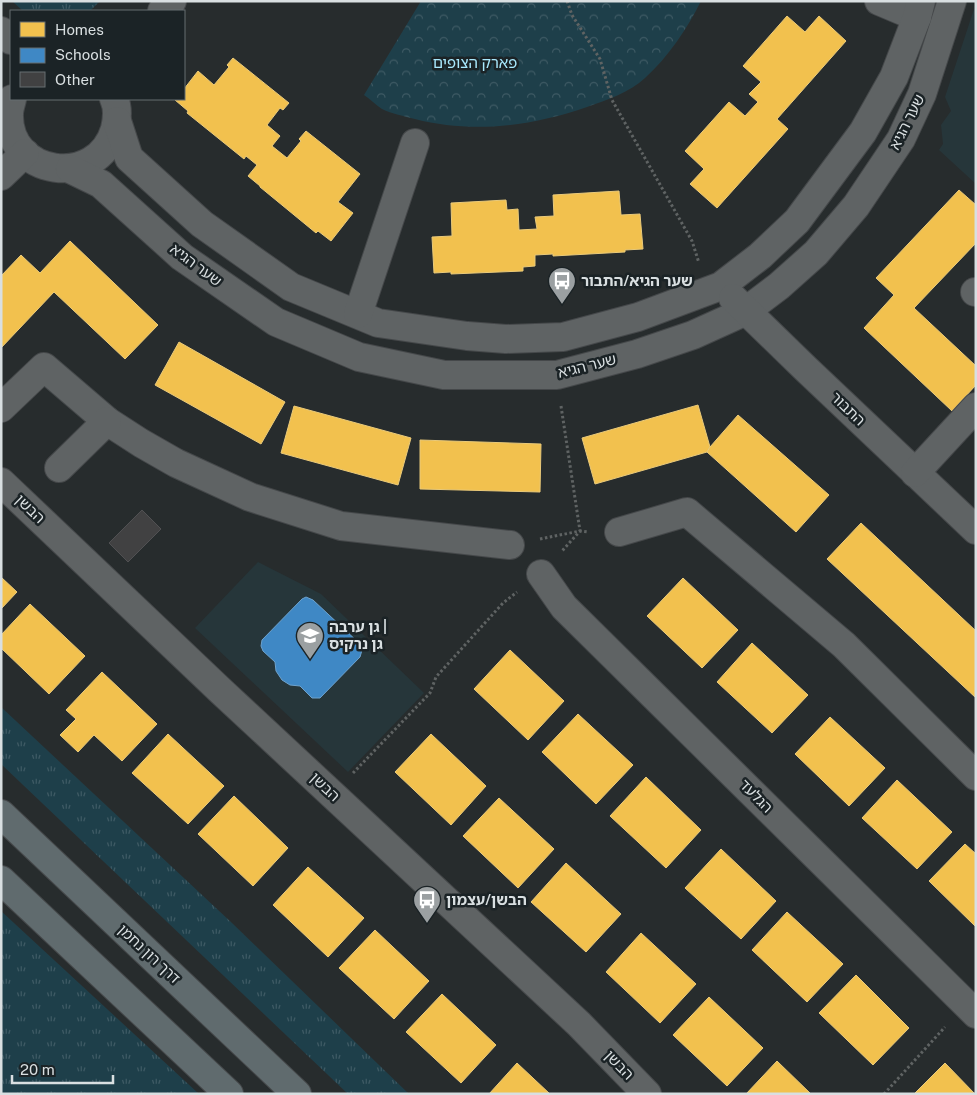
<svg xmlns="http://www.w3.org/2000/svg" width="977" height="1095" font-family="'Public Sans','Noto Sans Hebrew',sans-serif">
<defs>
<pattern id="grass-tufts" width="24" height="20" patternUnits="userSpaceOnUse" patternTransform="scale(1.25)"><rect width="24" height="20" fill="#1e3f4a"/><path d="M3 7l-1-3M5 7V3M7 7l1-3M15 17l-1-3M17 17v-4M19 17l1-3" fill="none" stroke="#3e5a64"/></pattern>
<pattern id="park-crowns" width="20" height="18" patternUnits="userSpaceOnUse" patternTransform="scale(1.25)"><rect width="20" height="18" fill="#1e3f4a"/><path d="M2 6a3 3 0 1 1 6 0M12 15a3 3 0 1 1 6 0" fill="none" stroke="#3e5a64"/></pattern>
</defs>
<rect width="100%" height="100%" fill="#272c2d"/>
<g fill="#26363a">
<polygon points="974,9 976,10 976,184 939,150 943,144 941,125 951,111 945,97"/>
<polygon points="258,562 321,594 424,693 348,772 195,628"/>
</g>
<g fill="url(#grass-tufts)">
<polygon points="12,1 100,1 90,11 23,11"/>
<polygon points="1,707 232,923 409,1094 348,1094 1,764"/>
<polygon points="1,911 199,1094 1,1094"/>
</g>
<path fill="url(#park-crowns)" d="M421,1H701C687,29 669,56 645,78C630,92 607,100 587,107C532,126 473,134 415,119C404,116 392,114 382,109C376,105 370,99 364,95Z"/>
<g fill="#f2c14e" stroke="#eaca7a">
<polygon points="787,16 805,32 819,16 846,41 777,119 788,129 717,208 690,184 704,169 685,151 729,102 745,116 758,102 749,94 761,82 743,66"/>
<polygon points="233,58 289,103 283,110 280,108 267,125 280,136 272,146 287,158 301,141 299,139 306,131 360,174 338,202 353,213 331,241 318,231 316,233 260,187 260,186 248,176 257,165 246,156 244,159 187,113 188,111 175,100 184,99 184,89 198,71 214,85 229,67 227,65"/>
<polygon points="959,190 976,205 976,243 914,308 976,366 976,385 952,411 864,328 894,295 876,278"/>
<polygon points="619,191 621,215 640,214 643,249 625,250 625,252 553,256 553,254 535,255 535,266 523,267 523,271 451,274 451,272 434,273 432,237 452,236 451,203 506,200 507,210 518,209 519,230 537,229 535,217 554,216 553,195"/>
<polygon points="70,241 158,325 125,359 54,292 1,348 1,276 21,255 40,273"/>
<polygon points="179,342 285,402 261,444 155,385"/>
<polygon points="698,405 710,447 707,452 595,484 582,438"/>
<polygon points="294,406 411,438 398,485 281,453"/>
<polygon points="738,415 829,495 796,532 707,452 710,447"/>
<polygon points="420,440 541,444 540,492 420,489"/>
<polygon points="861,523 976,631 976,698 827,559"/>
<polygon points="1,577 17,592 1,609"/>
<polygon points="683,578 738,630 702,668 647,616"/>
<polygon points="30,604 85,656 49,694 1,648 1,635"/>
<polygon points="752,643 808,695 772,733 717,682"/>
<polygon points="510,650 564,701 528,740 474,689"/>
<polygon points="102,672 157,724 122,761 94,735 78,752 60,735 76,719 66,710"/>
<polygon points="578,714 633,765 596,804 542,752"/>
<polygon points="830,717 885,768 849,806 795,754"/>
<polygon points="168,734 224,786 188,824 132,773"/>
<polygon points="431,734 486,786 451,825 395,772"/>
<polygon points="646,777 701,830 666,868 610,816"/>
<polygon points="897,780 952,832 917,869 862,818"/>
<polygon points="234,796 288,848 253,886 198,834"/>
<polygon points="499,798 554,849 518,888 463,836"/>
<polygon points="965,844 976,854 976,927 929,881"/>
<polygon points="721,849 776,901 741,939 685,888"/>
<polygon points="566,863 621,914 586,952 531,902"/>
<polygon points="308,867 364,918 328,957 273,905"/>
<polygon points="787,912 843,964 807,1002 752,950"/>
<polygon points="375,930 429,981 394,1019 339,968"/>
<polygon points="641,933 696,984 660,1023 606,972"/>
<polygon points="856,975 909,1028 873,1065 819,1013"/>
<polygon points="442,994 496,1045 461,1083 406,1032"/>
<polygon points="709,997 763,1048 727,1086 673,1035"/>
<polygon points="777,1061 811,1094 746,1094"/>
<polygon points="517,1063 550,1094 489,1094"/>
<polygon points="945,1063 975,1094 914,1094"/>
</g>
<polygon fill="#3f88c5" stroke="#6da2cd" points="306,597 313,600 359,643 362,650 360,657 320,698 312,698 300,686 290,685 282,680 276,671 275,662 263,651 261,646 262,640 302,599"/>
<polygon fill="#414142" stroke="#505052" points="142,510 161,529 128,562 109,543"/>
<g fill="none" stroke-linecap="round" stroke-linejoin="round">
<defs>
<g id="minor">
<polyline points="879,1 917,17"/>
<polyline points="162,11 172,1"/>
<polyline points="1,31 11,40"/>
<path d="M12,99C11,104 9,109 9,114C7,176 97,190 115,129C117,120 118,107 114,99"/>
<polyline points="117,121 129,158 202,224 291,287 378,323 467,336 506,339 563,337 638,317 721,286 760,256 797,221 863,132 894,77 917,17 921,1"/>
<polyline points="70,169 101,184 182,257 276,322 359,357 444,375 557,375 637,354 693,335 746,311 779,286 816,253 856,206 901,139 922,94 952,1"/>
<polyline points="1,176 25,153"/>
<polyline points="975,292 976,292"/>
<polyline points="733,298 805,368 976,530"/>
<polyline points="358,314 415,143"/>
<polyline points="1,408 44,367 107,421 141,443 176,463 250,497 341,526 510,545"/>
<polyline points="59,468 107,421"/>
<polyline points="915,473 976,407"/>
<polyline points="1,482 221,691 579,1024 647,1094"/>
<polyline points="619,532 687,512 844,645 976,776"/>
<polyline points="541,574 564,607 976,1014"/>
</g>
<g id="major">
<polyline points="1,814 297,1094"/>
<polyline points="1,880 229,1094"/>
</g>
</defs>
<use href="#minor" stroke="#45484a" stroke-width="30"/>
<use href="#major" stroke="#45484a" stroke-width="30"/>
<g stroke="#5f6363" stroke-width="3" stroke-dasharray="2.5 2.5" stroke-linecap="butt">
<polyline points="567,1 572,15 600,59 612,100 692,241 699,263"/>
<polyline points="561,406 580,531 562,551"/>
<polyline points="540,539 580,531 588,532"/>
<polyline points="353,773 430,693 436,677 503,603 517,592"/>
<polyline points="884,1094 945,1027"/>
</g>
<use href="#minor" stroke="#5f6364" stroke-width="28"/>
<use href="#major" stroke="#606b6e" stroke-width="28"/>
</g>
<defs>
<symbol id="bus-pin" viewBox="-11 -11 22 30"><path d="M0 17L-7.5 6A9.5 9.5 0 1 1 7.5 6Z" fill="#9ba0a2" stroke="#1b2326"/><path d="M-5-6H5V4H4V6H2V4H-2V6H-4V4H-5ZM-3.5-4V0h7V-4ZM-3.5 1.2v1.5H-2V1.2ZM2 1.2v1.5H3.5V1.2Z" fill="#fff"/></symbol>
<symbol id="school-pin" viewBox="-11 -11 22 30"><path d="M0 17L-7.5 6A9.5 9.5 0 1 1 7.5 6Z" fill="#9ba0a2" stroke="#1b2326"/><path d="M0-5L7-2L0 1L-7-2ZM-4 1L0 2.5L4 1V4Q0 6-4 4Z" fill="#fff"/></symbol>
</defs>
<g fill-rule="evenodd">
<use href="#bus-pin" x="546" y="265" width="32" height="43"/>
<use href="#school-pin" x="294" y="620" width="32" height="43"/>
<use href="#bus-pin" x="411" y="884" width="32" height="43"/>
</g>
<g text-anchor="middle" stroke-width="5" stroke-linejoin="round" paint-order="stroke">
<g font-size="15" fill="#a9e9fe" stroke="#1b2326">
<text x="475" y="68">פארק הצופים</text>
</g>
<g font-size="15" fill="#d9dfe1" stroke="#1b2326">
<text transform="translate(907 122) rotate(-63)" y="5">שער הגיא</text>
<text transform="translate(196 265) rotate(37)" y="5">שער הגיא</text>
<text transform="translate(587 366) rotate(-14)" y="5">שער הגיא</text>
<text transform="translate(848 409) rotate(44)" y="5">התבור</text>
<text transform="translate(30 509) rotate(44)" y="5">הבשן</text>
<text transform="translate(325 787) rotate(43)" y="5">הבשן</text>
<text transform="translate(756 796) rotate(45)" y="5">הגלעד</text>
<text transform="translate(149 954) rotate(43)" y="5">דרך רון נחמן</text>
<text transform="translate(619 1065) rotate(46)" y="5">הבשן</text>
</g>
<g font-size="15" font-weight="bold" fill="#d9dfe1" stroke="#1b2326" text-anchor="start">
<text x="581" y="286">שער הגיא/התבור</text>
<text x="329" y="632">גן ערבה |<tspan x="329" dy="17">גן נרקיס</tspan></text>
<text x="446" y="905">הבשן/עצמון</text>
</g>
</g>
<rect width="977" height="1095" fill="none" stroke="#d9dfe1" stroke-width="5"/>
<rect x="10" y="10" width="175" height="90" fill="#1b2326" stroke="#676e71"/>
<rect x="20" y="22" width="25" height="15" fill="#f2c14e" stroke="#676e71"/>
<text x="55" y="35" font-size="15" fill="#d9dfe1">Homes</text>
<rect x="20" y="48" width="25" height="15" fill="#3f88c5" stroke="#676e71"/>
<text x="55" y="60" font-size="15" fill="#d9dfe1">Schools</text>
<rect x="20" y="72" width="25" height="15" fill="#414142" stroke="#676e71"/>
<text x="55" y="85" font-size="15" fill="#d9dfe1">Other</text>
<path d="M12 1075v8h101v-8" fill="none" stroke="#d9dfe1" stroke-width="2.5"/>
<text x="20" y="1075" font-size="15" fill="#d9dfe1" stroke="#1b2326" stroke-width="4" paint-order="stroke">20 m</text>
</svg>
